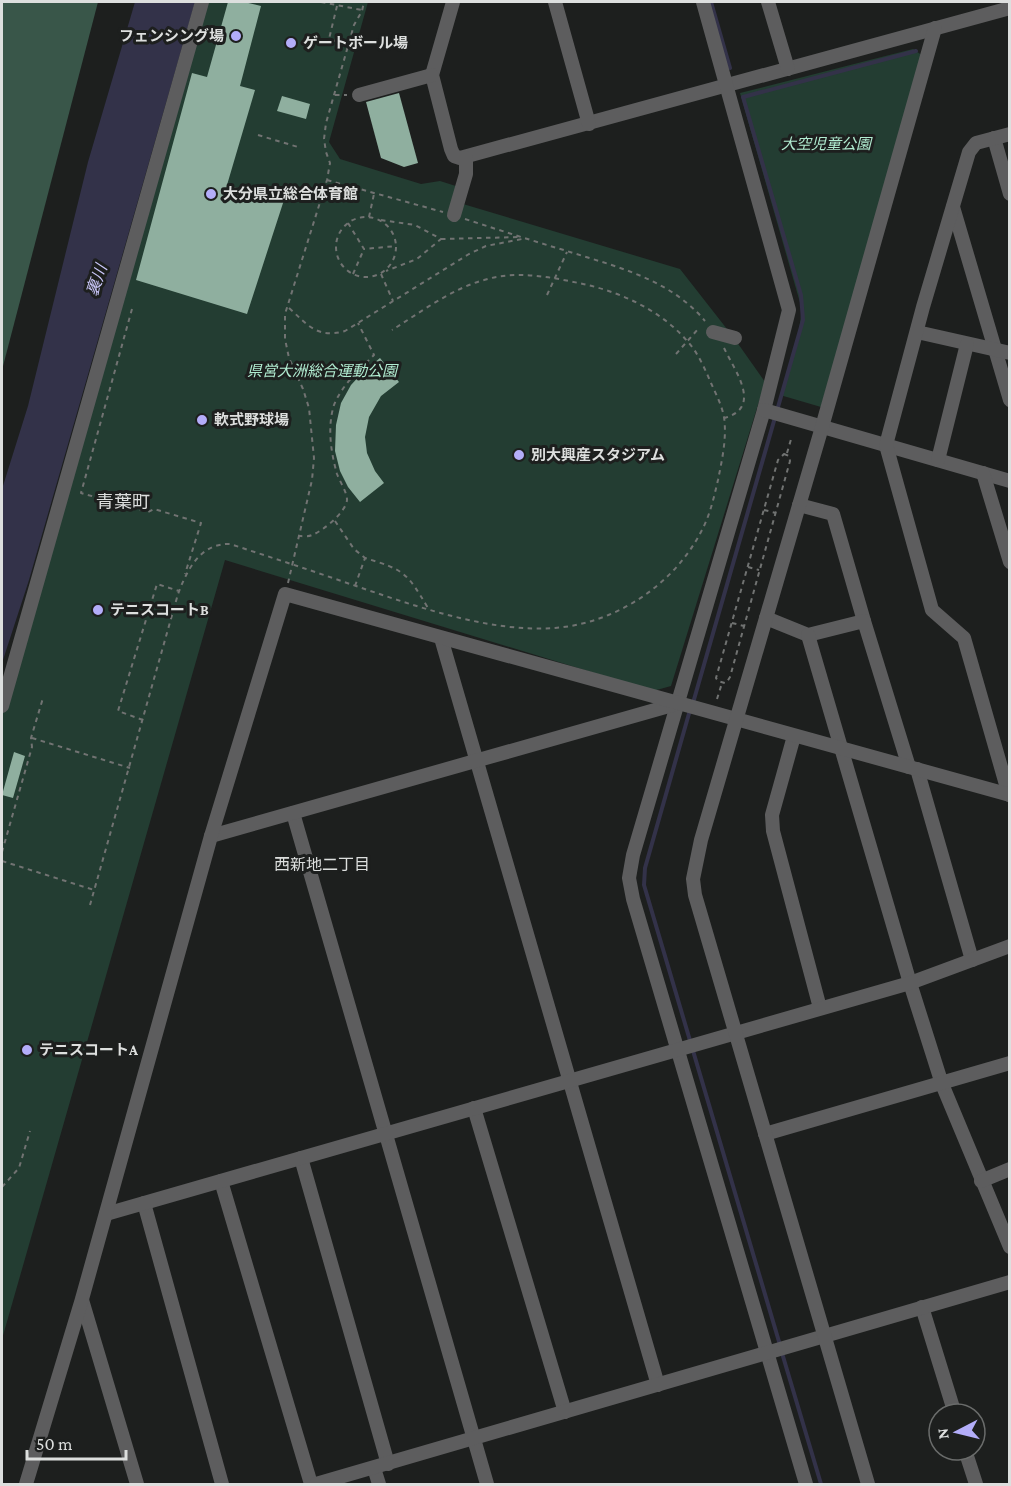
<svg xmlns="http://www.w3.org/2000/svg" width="1011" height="1486" font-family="'Crimson Pro','Noto Sans JP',serif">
<rect width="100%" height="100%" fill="#1d1f1e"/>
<g fill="#233d32">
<polygon points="205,2 368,2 329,142 340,159 421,184 440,181 459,187 463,204 680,269 734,338 765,382 671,686 653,691 225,560 2,1339 2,713"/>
<path d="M913,49L923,56L822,403L821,407L780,395C787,375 803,326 801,306L740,93Z"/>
</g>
<polygon fill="#395649" points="2,2 98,2 2,370"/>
<polygon fill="#333249" points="135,2 195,2 29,580 2,663 2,489 28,406 88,162"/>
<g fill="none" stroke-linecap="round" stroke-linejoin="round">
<g stroke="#333249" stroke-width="4">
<polyline points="711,2 730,68"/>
<polyline points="693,703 803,320 801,295 743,97 916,51"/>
<polyline points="690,710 645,868 644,885 780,1345"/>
<polyline points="782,1353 821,1484"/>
</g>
</g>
<g fill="#8faf9f">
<polygon points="228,2 244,2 261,6 240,86 255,90 227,185 284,200 247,314 136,280 192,73 207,77"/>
<polygon points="399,93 418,163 404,167 381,158 366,102"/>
<polygon points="282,96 310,104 306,119 277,111"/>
<polygon points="380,358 399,382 381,396 369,417 365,437 367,453 375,471 384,483 360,502 348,487 340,471 335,451 336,425 341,403 351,385 363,372"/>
<polygon points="14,752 25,756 13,798 2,795"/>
</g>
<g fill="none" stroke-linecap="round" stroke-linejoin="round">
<g stroke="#717372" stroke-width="2" stroke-dasharray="4.5 4.5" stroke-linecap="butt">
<polyline points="321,2 362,10"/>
<polyline points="337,6 329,39 348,45"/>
<polyline points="335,95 347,95"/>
<polyline points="258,135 298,147"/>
<polyline points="327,180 443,212"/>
<polyline points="369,217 374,194"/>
<circle cx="366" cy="247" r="30"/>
<path d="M465,219C499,230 533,241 567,251C617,267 670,279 705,321"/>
<polyline points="381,220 415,225 441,239 417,259 386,271"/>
<polyline points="348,223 364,249 396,246"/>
<polyline points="441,239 520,237"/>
<polyline points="353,274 364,249"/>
<polyline points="381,274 393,301"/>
<polyline points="547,295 567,252"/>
<path d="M289,308C308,325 317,339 345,331L469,254L486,246L522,239"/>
<polyline points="132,309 81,493 148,512 154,509 201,523 185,574"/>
<path d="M724,348C735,371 763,408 724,418"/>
<polyline points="676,354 699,328"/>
<polyline points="787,453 792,436"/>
<polygon points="784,454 789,456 790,461 730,677 727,682 725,683 718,681 716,678 778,460"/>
<polyline points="764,510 776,513"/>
<polyline points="335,521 354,549 365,558"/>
<path d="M298,536C302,536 308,537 312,535C323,531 346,512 347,500C347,492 340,482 337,474C331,453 327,427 334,405C342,385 359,370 374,355L358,323"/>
<polyline points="748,567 759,570"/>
<polyline points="288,583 312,480 314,458 309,408 303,389 289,358 285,339 285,314 327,180 330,163 326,152 324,139 326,123 354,25 362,11 364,2"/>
<path d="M355,586L365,558C405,570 407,573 428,608"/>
<polyline points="732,623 744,626"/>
<polyline points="717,699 722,683"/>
<polyline points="143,720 118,711 157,584 179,591"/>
<polyline points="32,738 130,768"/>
<polyline points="2,852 32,747 31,738 43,698"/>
<polyline points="2,861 94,890"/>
<path d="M90,905L178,594C187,570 200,543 230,544C270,557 310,570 350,584C412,605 489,633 555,628C616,623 674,585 702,530C710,515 714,497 718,480C722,460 727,438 724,417C722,406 716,394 711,383C705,369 698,353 688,342C662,311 621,292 583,284C551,277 516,270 484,280C451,289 421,312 392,330"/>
<polyline points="2,1187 19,1168 30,1131"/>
</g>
<g stroke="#5d5d5e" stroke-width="14">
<polyline points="453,2 432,75 451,149 454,156 460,158 1010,8"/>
<polyline points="555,2 589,124"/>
<polyline points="703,2 789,310 764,410 633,855 629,878 633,899 806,1484"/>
<polyline points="768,2 788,69"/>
<polyline points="359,95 432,75"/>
<polyline points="994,138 1010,194"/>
<polyline points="953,207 1010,400"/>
<polyline points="454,215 466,174 466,158"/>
<polyline points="713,332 735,338"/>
<polyline points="917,332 1010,353"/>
<polyline points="764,410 1010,481"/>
<polyline points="938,460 967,344"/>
<polyline points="983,473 1010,562"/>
<polyline points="799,505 833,514 864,621"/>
<polyline points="766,618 808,635 864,621 909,767"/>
<polyline points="808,635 910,983 942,1084 1010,1247"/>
<polyline points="441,638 658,1385"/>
<polyline points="2,706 202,2"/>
<polyline points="794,736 772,815 773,831 820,1008"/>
<polyline points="917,769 972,960"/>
<polyline points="1009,795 964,638 932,610 886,445 923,307 969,152 976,143 1010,134"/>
<polyline points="293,813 487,1484"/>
<polyline points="211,836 676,704"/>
<polyline points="474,1108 565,1412"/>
<polyline points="765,1134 1010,1063"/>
<polyline points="301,1158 388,1464"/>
<polyline points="221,1181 311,1484"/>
<polyline points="981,1181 1010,1169"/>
<polyline points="144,1203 222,1484"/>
<polyline points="106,1214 910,983 1010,946"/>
<polyline points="82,1300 137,1484"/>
<polyline points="922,1307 955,1414"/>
<polyline points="965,1450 976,1484"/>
<polyline points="374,1468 379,1484"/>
<polyline points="26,1484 82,1299 211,836 285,594 1010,795"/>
<polyline points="316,1484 1010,1282"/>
<polyline points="868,1484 695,895 693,879 701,840 822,427 935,28"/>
</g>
</g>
<g fill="#b3adf9" stroke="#1d1f1e" stroke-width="2">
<circle cx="236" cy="36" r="6"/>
<circle cx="291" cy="43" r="6"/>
<circle cx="211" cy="194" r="6"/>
<circle cx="202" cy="420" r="6"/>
<circle cx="519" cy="455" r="6"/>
<circle cx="98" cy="610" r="6"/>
<circle cx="27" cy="1050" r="6"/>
</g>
<g text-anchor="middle" stroke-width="6" stroke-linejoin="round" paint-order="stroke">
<g font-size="15" font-weight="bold" fill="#dddfde" stroke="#1d1f1e" text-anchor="start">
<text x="224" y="41" text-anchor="end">フェンシング場</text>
<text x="303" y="48">ゲートボール場</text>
<text x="223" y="199">大分県立総合体育館</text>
<text x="214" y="425">軟式野球場</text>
<text x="531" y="460">別大興産スタジアム</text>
<text x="110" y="615">テニスコートB</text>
<text x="39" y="1055">テニスコートA</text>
</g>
<g font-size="15" font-style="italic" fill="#b1ecd1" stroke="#1d1f1e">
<text x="826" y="149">大空児童公園</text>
<text x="322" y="376">県営大洲総合運動公園</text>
</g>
<g font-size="16" font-style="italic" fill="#cbc8fb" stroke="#1d1f1e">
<text transform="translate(96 280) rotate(-71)" y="6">裏川</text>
</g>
<g font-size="16" fill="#dddfde" stroke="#1d1f1e">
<text x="322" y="870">西新地二丁目</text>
</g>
<g font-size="18" fill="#dddfde" stroke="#1d1f1e">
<text x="123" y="508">青葉町</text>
</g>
</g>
<rect width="1011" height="1486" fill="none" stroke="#dddfde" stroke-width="6"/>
<g transform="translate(957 1432) rotate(263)"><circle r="28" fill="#1d1f1e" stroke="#6a6c6b" stroke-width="1.5"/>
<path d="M0-4.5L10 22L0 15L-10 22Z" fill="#b3adf9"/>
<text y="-9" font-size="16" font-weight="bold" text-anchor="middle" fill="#dddfde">N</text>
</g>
<path d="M27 1450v9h99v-9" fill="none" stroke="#dddfde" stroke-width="3"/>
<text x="36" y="1450" font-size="18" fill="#dddfde" stroke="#1d1f1e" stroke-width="4.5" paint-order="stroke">50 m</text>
</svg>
